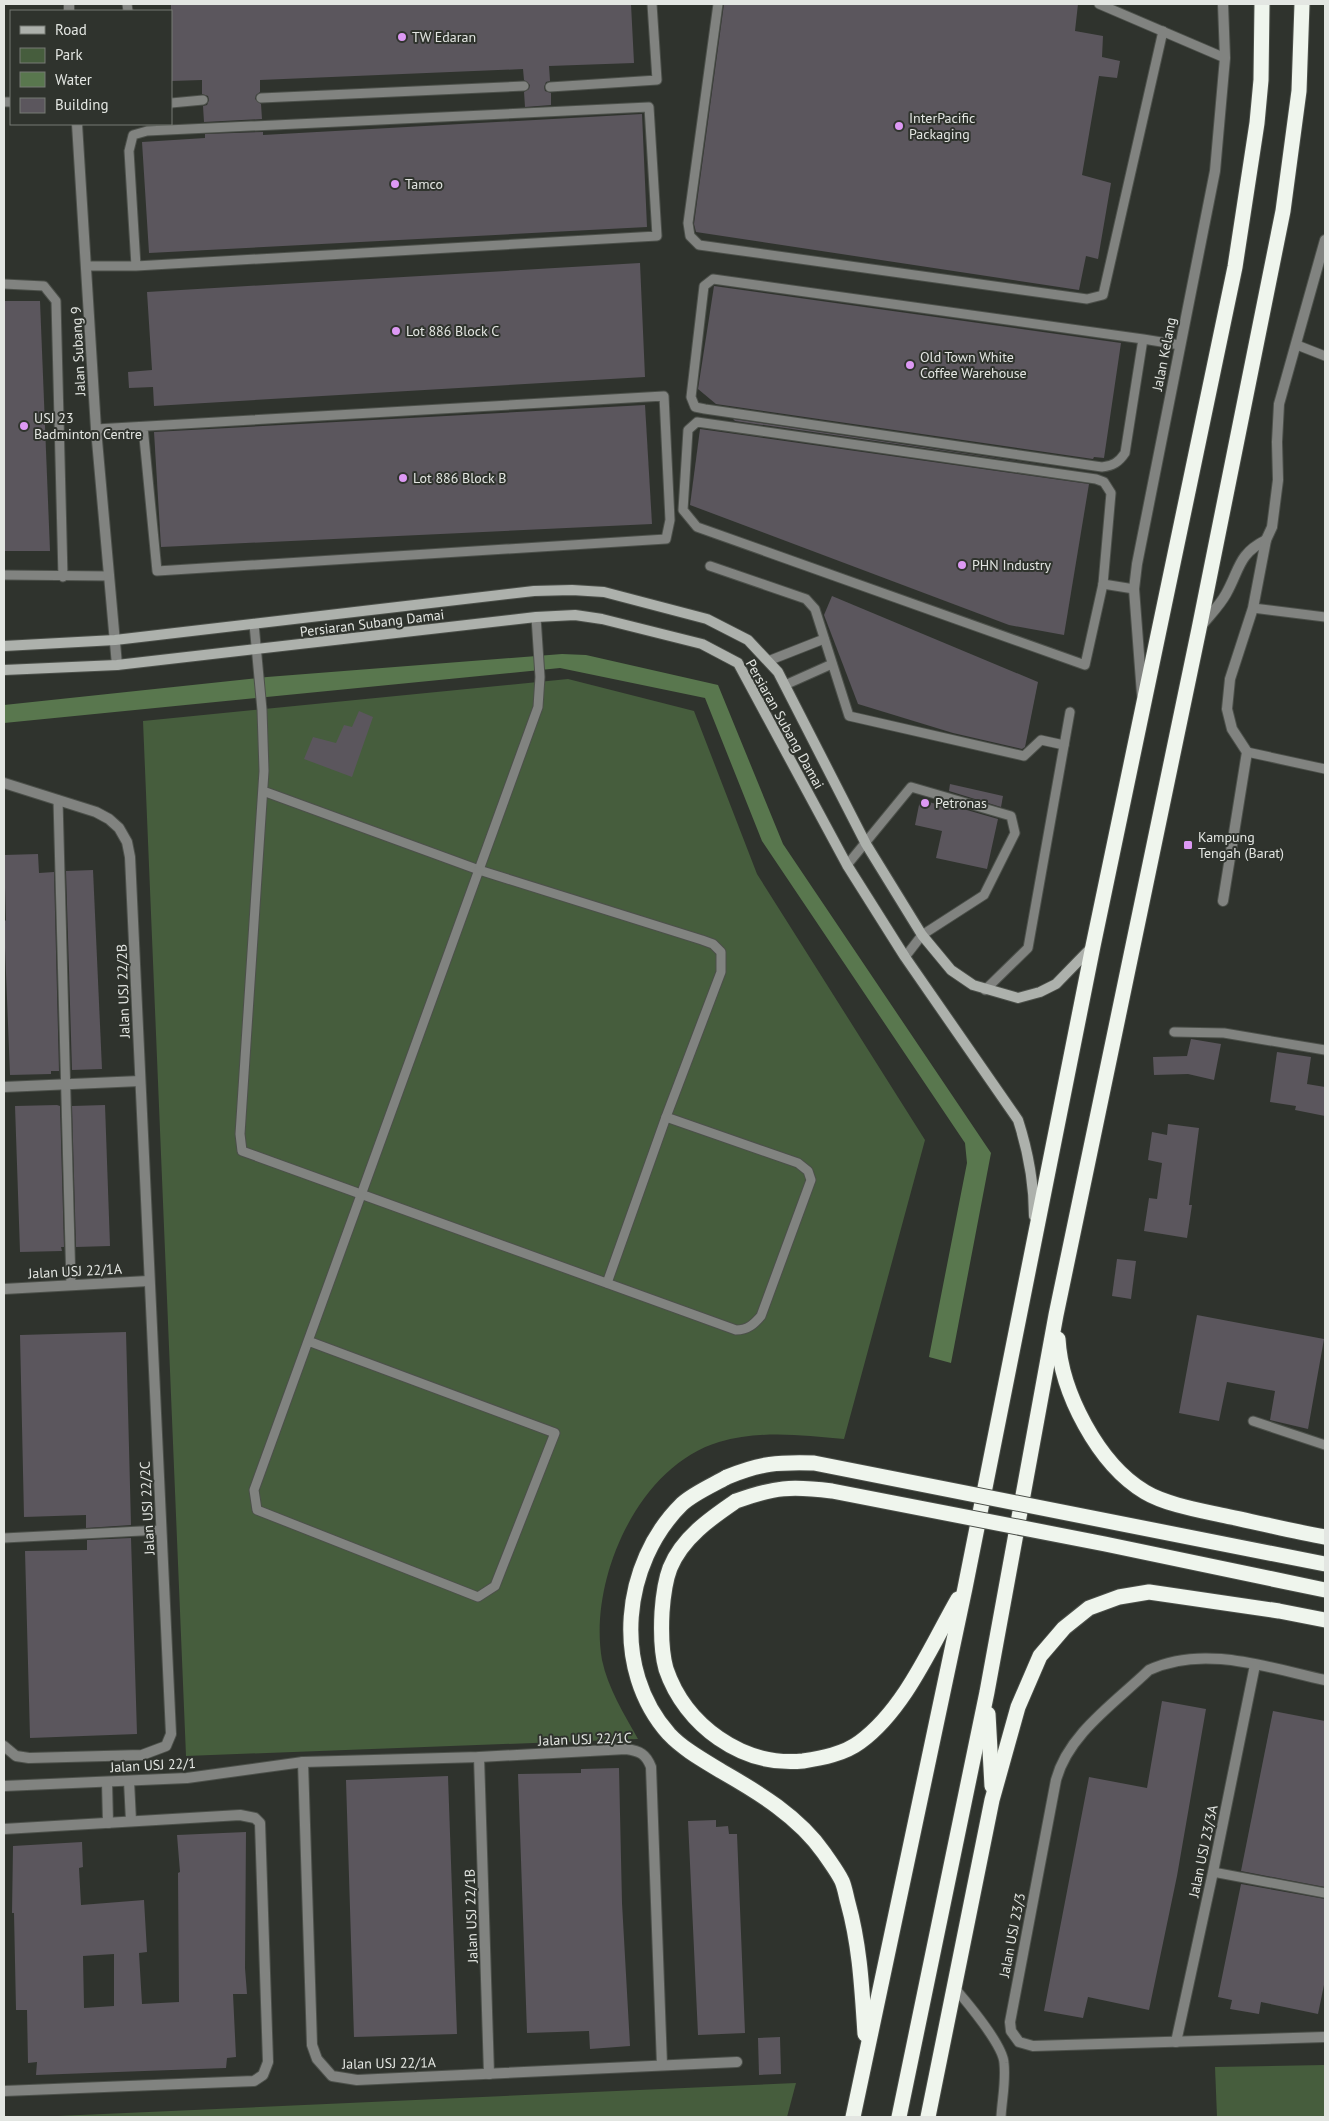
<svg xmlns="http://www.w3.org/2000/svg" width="1329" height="2121" font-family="'PT Sans',sans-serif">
<rect width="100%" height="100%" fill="#2f332d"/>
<g fill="#465d3d">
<path d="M568,679L694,711L757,874L925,1140L844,1439C801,1435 761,1430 719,1442C638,1466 588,1580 602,1660C608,1688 624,1714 638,1739L186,1756L143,721Z"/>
<polygon points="1325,2065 1325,2117 1217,2117 1215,2067"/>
<polygon points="796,2083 787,2117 35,2117"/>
</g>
<polygon fill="#59774e" points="562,654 586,655 718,685 783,844 991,1153 951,1363 929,1357 967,1163 965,1143 762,841 705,698 560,668 4,723 4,705 267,677"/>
<g fill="#5b565d" fill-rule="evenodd">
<polygon points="171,4 631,4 634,63 549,66 550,81 546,82 544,87 545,91 551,93 551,105 525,107 524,92 529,89 530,85 524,80 523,69 260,80 260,92 256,95 255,99 261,104 262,119 204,122 203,106 207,105 209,100 208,96 202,94 202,80 171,81"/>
<polygon points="724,4 1078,4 1075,31 1103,36 1102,57 1120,61 1117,78 1099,76 1082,175 1111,183 1098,259 1086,256 1079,290 696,232 694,224"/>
<polygon points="642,114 647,227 149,253 142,142 205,138 205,134 263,132 263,135"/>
<polygon points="640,263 645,377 154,406 153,387 129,388 128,372 152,370 147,292"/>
<polygon points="714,286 1121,343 1104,458 1094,457 1093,459 716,404 698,389"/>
<polygon points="4,301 40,301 50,551 4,551"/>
<polygon points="645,405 652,524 161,547 154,432"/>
<polygon points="733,419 1091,472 735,421"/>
<polygon points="700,429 1089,484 1064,635 1009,625 690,505"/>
<polygon points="832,596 1038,682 1025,747 1022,749 953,733 858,704 824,615"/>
<polygon points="359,711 373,717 352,777 304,759 313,737 336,743 344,725 352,727"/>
<polygon points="950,784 1003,796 1001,807 949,791"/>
<polygon points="920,800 945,806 946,804 998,819 987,869 936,858 942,831 915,825"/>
<polygon points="38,854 39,873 54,872 59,1071 51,1071 51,1074 10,1075 4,922 6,920 4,855"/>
<polygon points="93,870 102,1069 72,1070 66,871"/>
<polygon points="1191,1039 1221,1044 1214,1080 1188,1074 1154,1075 1153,1057 1187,1056"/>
<polygon points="1277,1052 1311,1057 1307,1084 1325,1087 1325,1116 1295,1110 1296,1106 1270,1102"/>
<polygon points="57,1105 60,1106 64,1247 61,1247 62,1251 20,1252 15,1106"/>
<polygon points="105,1105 110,1246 76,1247 72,1106"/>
<polygon points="1168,1124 1199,1128 1189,1205 1192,1205 1187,1238 1144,1231 1149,1198 1157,1199 1162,1163 1148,1160 1152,1132 1167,1135"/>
<polygon points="1117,1259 1136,1261 1131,1299 1112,1296"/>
<polygon points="1197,1315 1324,1339 1308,1429 1270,1420 1275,1391 1227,1382 1219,1421 1179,1413"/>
<polygon points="126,1332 131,1525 86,1528 86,1515 24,1517 20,1335"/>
<polygon points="131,1538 137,1734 30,1738 25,1551 87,1550 87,1540"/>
<polygon points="1162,1701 1206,1709 1177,1876 1149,2010 1088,1997 1083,2018 1044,2011 1089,1777 1147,1788"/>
<polygon points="1273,1711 1325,1721 1325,1887 1241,1871"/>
<polygon points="619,1768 622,1903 630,2046 590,2049 589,2031 527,2033 518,1774 581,1773 581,1769"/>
<polygon points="448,1776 457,2034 354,2037 346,1780"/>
<polygon points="716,1820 716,1827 728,1826 729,1834 737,1834 745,2033 698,2035 688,1821"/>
<path d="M246,1832L245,1968L247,1994H233L236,2057L227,2058L226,2068L36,2075L37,2062L28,2063L27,2010H16L14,1913H12L13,1846L82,1842L83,1867L79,1868L81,1905L144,1900L147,1952L139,1953L142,2004L179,2002L178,1873L180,1872L177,1835ZM114,1954V2006L84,2008L83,1956Z"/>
<polygon points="1241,1884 1325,1899 1325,1980 1318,2014 1261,2002 1259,2014 1230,2009 1232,2000 1218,1997"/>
<polygon points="780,2037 781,2074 759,2075 758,2038"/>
</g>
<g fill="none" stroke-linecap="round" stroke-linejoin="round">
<defs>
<g id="lane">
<polyline points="127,4 128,11"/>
<polyline points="718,4 688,223 690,236 699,245 1087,299 1103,295 1163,31"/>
<polyline points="1099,4 1225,58"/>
<polyline points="550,87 657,80 652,4"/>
<polyline points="261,98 524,86"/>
<polyline points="4,102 11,102"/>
<polyline points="171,103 203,100"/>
<polyline points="86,266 136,266 657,236 649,107 147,131 133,135 129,151 136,266"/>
<polyline points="4,284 44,286 56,301 63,577"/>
<path d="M1143,339L1125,453C1119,462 1113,466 1102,467L705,409L695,407L691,397L704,286L713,279L1143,339L1180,345"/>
<polyline points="1297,345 1325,356"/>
<polygon points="697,422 1096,479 1104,482 1111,493 1103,584 1085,665 697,527 683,510 688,430"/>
<polyline points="96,429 664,396 670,520 666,539 157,571 143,427"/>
<polyline points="710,566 806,599 815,609 849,716 1024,756 1041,740 1064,745"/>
<polyline points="4,575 109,576"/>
<polyline points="1103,584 1134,589"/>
<polyline points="1253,608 1325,617"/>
<path d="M254,624L262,710L264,771L240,1134L242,1151L736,1330C748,1330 754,1324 761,1316L811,1180L808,1171L798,1163L666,1117L721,972V952L713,944L702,940L479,870L263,791"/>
<polyline points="768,661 824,639"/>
<polyline points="785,685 832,664"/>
<polyline points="1247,752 1325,769"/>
<polyline points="58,800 71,1285"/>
<polyline points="847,865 911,787 1011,816 1015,833 984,895 922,935 905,957"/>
<polyline points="985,990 1028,948 1070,712"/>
<polyline points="1174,1032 1224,1033 1325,1050"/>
<polyline points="607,1283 666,1117"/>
<polyline points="308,1341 555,1433 495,1586 478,1597 257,1510 254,1490 538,707 540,677 536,617"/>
<polyline points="1253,1421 1325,1445"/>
<polyline points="4,1538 161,1530"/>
<polyline points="1213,1872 1325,1893"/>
<path d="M953,1986C966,2001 1003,2045 1004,2063C1006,2082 1002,2099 1001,2117"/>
</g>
<g id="street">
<polyline points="69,4 69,11"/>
<polyline points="77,124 96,429 117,665"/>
<path d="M1202,625C1210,615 1220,605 1226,594C1240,569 1238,554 1266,540"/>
<polyline points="1142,694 1134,589 1137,564 1215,171 1225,58 1223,4"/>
<polyline points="4,783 96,812 109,819 119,828 127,842 130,857 171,1734 166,1746 142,1755 29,1758 16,1756 4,1746"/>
<polyline points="1223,901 1247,752 1232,729 1227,709 1230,679 1253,608 1266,540 1272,527 1278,480 1277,442 1279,404 1325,240"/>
<polyline points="4,1087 140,1081"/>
<polyline points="4,1289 148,1281"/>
<path d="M1325,1680C1269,1668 1204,1644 1149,1670C1116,1702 1068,1734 1056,1780L1010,2022L1011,2031L1019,2042L1033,2046L1325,2037"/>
<polyline points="479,1757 489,2074"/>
<polyline points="303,1762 312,2045 317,2059 332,2076 357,2080 737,2062"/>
<polyline points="129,1781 131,1821"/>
<polyline points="107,1782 108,1823"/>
<path d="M4,1786L187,1778L303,1762L479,1757L626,1749C640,1751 646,1754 651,1767L662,2065"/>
<polyline points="4,1829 240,1815 255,1818 260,1823 268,2062 263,2075 254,2081 4,2091"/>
<polyline points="1176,2042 1213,1872 1255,1665"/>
</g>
<g id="secondary">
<polyline points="4,646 115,640 534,591 572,590 604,592 707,619 748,640 778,672 866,844 922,935 951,970 973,985 1018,998 1040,992 1056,984 1092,947"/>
<path d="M4,670L117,665L536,617L575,615L602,619L702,644L738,663L847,865L905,957L1018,1120C1028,1151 1034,1183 1034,1216"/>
</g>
<g id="highway">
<path d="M1058,1339C1061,1392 1098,1464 1145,1492C1165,1504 1198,1510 1221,1515C1256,1522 1291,1531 1325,1537"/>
<path d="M727,1477C713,1485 694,1493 682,1504C622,1563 611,1669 669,1734C683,1749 703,1760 721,1771C758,1792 799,1817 824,1853C830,1862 837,1871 842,1881C845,1888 846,1896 848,1903C860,1946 862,1990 865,2034"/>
<path d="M736,1501C711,1518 682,1538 670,1568C665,1581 663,1598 662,1612C661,1631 661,1651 666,1669C685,1725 742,1767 803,1761C822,1758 844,1754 860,1742C905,1709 931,1646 958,1599"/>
<polyline points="988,1714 992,1786"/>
<polyline points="853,2117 965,1588 1093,946 1235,267 1257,123 1261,80 1262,4"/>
<polyline points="899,2117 987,1692 1056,1315 1199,629 1283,211 1299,91 1302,4"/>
<polyline points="928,2117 992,1800 1018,1707 1040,1656 1064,1628 1089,1608 1119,1597 1149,1592 1279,1611 1325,1620"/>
</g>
</defs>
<use href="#lane" stroke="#4c504a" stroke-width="11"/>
<use href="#street" stroke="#4c504a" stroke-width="12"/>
<use href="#secondary" stroke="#4c504a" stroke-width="12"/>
<use href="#highway" stroke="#4c504a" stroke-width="17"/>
<use href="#lane" stroke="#818380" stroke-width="9"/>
<use href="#street" stroke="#818380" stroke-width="10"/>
<use href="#secondary" stroke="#adb1ac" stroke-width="10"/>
<use href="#highway" stroke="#eff5ed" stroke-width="15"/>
<defs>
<g id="highway-bridge">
<path d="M727,1477C761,1463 778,1462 814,1463L1325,1564"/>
<path d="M736,1501C775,1487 791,1486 832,1491L1105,1544L1325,1590"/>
</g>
</defs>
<use href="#highway-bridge" stroke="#4c504a" stroke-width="17" stroke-linecap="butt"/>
<use href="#highway-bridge" stroke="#eff5ed" stroke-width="15"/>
</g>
<g fill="#dd99f4" stroke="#2f332d" stroke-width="2">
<circle cx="402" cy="37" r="5"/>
<circle cx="899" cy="126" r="5"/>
<circle cx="395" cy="184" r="5"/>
<circle cx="396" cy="331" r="5"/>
<circle cx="910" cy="365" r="5"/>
<circle cx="24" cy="426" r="5"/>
<circle cx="403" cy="478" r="5"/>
<circle cx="962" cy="565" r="5"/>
<circle cx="925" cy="803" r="5"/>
<rect x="1183" y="840" width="10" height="10" rx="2.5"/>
</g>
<g text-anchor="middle" stroke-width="4" stroke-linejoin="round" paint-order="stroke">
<g font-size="14" fill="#e3e6e2" stroke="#2f332d" text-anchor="start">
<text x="412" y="42">TW Edaran</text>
<text x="909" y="123">InterPacific<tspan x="909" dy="16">Packaging</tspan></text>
<text x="405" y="189">Tamco</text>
<text x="406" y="336">Lot 886 Block C</text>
<text x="920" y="362">Old Town White<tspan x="920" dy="16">Coffee Warehouse</tspan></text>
<text x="34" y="423">USJ 23<tspan x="34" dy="16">Badminton Centre</tspan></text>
<text x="413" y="483">Lot 886 Block B</text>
<text x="972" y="570">PHN Industry</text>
<text x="935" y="808">Petronas</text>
<text x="1198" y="842">Kampung<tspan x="1198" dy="16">Tengah (Barat)</tspan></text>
</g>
<g font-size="14" fill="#e3e6e2" stroke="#2f332d">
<text transform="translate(78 351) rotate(-93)" y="5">Jalan Subang 9</text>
<text transform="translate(1164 354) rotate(-79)" y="5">Jalan Kelang</text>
<text transform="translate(372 623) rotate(-7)" y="5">Persiaran Subang Damai</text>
<text transform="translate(785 724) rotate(61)" y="5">Persiaran Subang Damai</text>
<text transform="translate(123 991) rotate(-92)" y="5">Jalan USJ 22/2B</text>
<text transform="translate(75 1271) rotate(-3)" y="5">Jalan USJ 22/1A</text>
<text transform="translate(147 1508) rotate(-93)" y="5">Jalan USJ 22/2C</text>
<text transform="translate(585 1739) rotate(-2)" y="5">Jalan USJ 22/1C</text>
<text transform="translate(153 1765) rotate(-3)" y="5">Jalan USJ 22/1</text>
<text transform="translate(1203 1851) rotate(-78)" y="5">Jalan USJ 23/3A</text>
<text transform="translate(471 1916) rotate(-92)" y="5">Jalan USJ 22/1B</text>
<text transform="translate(1012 1935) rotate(-79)" y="5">Jalan USJ 23/3</text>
<text transform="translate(389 2063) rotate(-1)" y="5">Jalan USJ 22/1A</text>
</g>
</g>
<rect width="1329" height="2121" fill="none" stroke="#e3e6e2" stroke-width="10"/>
<rect x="10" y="10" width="162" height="115" fill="#2f332d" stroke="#777b75"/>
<rect x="20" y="26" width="25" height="8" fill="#adb1ac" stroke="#777b75"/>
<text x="55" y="35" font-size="15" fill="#e3e6e2">Road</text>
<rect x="20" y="48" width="25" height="15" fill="#465d3d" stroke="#777b75"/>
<text x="55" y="60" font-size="15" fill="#e3e6e2">Park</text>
<rect x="20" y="72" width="25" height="15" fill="#59774e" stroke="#777b75"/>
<text x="55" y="85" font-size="15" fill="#e3e6e2">Water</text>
<rect x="20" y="98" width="25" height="15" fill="#5b565d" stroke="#777b75"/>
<text x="55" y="110" font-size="15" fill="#e3e6e2">Building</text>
</svg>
